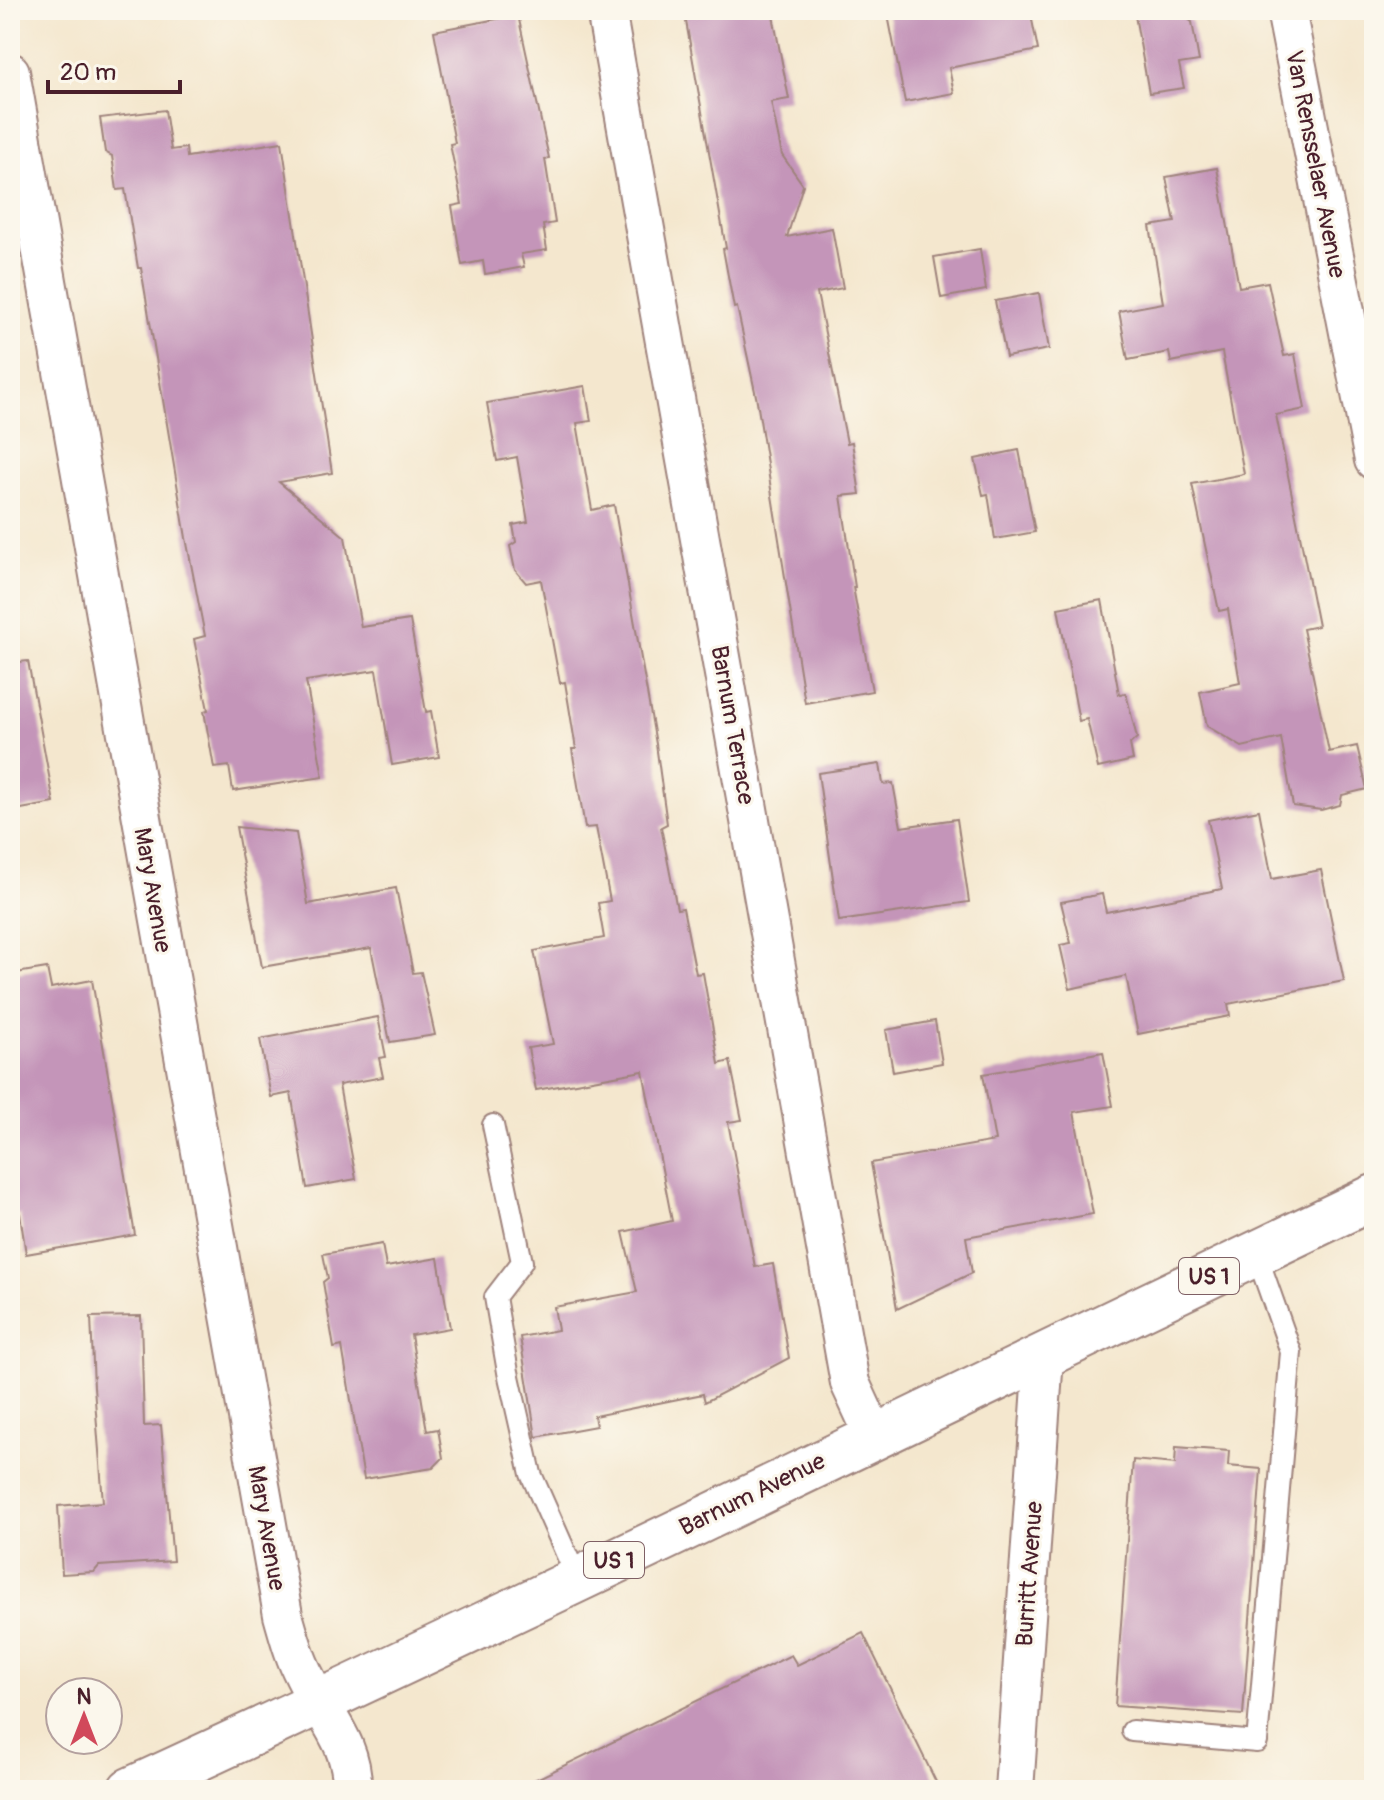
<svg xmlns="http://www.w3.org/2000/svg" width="1384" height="1800" font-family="Pangolin,sans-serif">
<rect width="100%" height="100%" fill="#fbf7ec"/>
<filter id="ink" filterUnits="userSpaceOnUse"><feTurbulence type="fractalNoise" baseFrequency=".0125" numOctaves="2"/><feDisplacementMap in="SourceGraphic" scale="16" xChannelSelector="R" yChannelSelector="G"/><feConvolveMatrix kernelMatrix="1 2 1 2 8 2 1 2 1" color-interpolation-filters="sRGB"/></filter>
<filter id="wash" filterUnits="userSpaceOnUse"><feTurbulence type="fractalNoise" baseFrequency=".006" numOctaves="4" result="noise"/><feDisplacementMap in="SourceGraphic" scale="32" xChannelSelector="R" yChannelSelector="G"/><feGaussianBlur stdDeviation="1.8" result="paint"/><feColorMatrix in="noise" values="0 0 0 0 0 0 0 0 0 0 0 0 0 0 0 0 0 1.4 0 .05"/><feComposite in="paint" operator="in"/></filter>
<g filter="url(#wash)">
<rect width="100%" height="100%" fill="#f4e7ce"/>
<g id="blocks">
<g fill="#c495b9">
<polygon points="684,10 772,10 789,99 771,102 782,155 803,185 787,237 832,228 843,288 817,293 847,443 852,442 860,494 841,496 855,587 853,587 872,691 805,703 757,401 737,307 734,308 723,249 726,248"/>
<polygon points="887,10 1030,10 1038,50 949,68 954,93 905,102"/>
<polygon points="1134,10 1185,10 1186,18 1192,22 1199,61 1179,64 1184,88 1149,93"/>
<polygon points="518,15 549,158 545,159 555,223 543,225 547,250 521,254 524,267 485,274 483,261 462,265 452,206 462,204 450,144 455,143 434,31"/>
<polygon points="165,110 171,150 186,148 187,157 282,142 332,473 279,482 345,537 361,627 410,620 426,712 431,711 439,757 392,765 376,670 306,681 323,777 233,791 229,766 214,768 204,711 208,710 194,639 205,636 186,538 141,268 138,268 125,189 117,190 112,156 105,152 100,118"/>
<polygon points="1217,168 1239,287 1268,282 1284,356 1295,354 1305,409 1276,415 1318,626 1303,629 1329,752 1357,746 1367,789 1342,795 1340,805 1321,810 1293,806 1281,738 1242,747 1207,726 1200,692 1240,683 1228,609 1219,611 1192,484 1244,474 1222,352 1171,362 1169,352 1128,360 1119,311 1163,303 1150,226 1175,222 1166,177"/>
<polygon points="980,249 986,290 941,298 934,257"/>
<polygon points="1039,293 1049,349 1006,357 995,301"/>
<polygon points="585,386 591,421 577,423 592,510 614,505 656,744 667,824 661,827 677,909 683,908 696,974 703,973 719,1064 730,1061 742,1120 728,1122 755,1267 773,1264 789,1358 705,1402 703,1394 594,1416 596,1426 536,1437 520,1337 558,1330 554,1307 637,1292 623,1232 672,1221 643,1071 536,1090 528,1048 553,1044 534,951 604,938 598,903 610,901 596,827 585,828 572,749 576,749 565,682 560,683 541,580 526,583 515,570 510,546 516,542 513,525 528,522 517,457 497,461 487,403"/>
<polygon points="1019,450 1035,532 995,539 988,494 983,495 975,459"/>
<polygon points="1102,600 1119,694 1126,693 1137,738 1130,744 1133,760 1098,768 1087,719 1079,721 1058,608"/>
<polygon points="28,661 54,803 10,811 10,663"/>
<polygon points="880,764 883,784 893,783 901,827 957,819 969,902 839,921 818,773"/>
<polygon points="1259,810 1272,879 1321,870 1344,981 1228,1004 1230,1016 1138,1034 1126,976 1070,989 1060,945 1071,943 1061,902 1102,894 1106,912 1222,889 1208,820"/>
<polygon points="236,827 296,833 308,904 396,888 413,973 421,972 435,1035 390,1042 371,948 262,967"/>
<polygon points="47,968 51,988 92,980 135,1235 26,1254 20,1214 10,1216 10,974"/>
<polygon points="378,1017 386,1057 379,1058 383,1077 339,1085 356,1179 307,1188 291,1093 271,1097 260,1039"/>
<polygon points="935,1021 942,1063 893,1072 886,1030"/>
<polygon points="1103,1052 1113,1106 1074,1112 1093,1214 966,1237 972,1273 897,1309 871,1163 995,1141 983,1074"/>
<polygon points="382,1244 386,1267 438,1258 450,1328 411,1335 427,1431 438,1429 443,1458 433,1468 364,1479 342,1346 334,1348 323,1282 328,1278 323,1254"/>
<polygon points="141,1316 144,1426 161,1425 173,1561 99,1566 94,1572 62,1574 58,1506 103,1502 94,1387 91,1317"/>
<polygon points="1176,1447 1229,1451 1228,1466 1261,1469 1243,1715 1115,1706 1133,1460 1175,1464"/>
<polygon points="863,1633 940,1790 514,1790 791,1655 797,1665"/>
</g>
</g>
</g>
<g filter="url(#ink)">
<use href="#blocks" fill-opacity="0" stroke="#9f837c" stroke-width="2"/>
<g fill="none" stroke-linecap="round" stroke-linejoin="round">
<defs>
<g id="service">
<polyline points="493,1125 522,1262 495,1297 508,1372 531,1474 577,1578"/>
<polyline points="1132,1731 1257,1742 1291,1352 1256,1253"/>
</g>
<g id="minor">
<polyline points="606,10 850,1383 874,1435"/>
<polyline points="1286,10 1374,460"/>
<path d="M10,72L283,1615C289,1636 294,1656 304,1675C323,1715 354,1744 352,1790"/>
<polyline points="1014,1790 1044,1357"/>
</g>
<path id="primary" d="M130,1790C547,1598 960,1395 1374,1197"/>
</defs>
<use href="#service" stroke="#9f837c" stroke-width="24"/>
<use href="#minor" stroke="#9f837c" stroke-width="42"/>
<use href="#primary" stroke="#9f837c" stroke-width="48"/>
<use href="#service" stroke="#fff" stroke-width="20"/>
<use href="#minor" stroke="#fff" stroke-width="38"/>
<use href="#primary" stroke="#fff" stroke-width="44"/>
</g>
</g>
<g text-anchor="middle" stroke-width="6" stroke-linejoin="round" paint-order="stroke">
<g fill="#fbf7ec" stroke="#7f6065" stroke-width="2">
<rect x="1179" y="1258" width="60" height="36" rx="6"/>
<rect x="584" y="1542" width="60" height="36" rx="6"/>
</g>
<g font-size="22" font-weight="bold" fill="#4a1f2b">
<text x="1209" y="1284">US 1</text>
<text x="614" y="1568">US 1</text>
</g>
<g font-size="24" fill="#4a1f2b" stroke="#fbf7ec">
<text transform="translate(1316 164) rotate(79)" y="8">Van Rensselaer Avenue</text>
<text transform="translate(733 725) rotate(80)" y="8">Barnum Terrace</text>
<text transform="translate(153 890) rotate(80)" y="8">Mary Avenue</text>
<text transform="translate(752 1494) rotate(-26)" y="8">Barnum Avenue</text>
<text transform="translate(267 1528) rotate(80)" y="8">Mary Avenue</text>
<text transform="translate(1029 1574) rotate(-86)" y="8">Burritt Avenue</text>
</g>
</g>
<rect width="1384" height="1800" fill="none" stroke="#fbf7ec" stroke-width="40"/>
<g transform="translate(84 1716)"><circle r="38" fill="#fbf7ec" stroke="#b4a19f" stroke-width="2"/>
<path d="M0-6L14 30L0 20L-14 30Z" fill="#d1495b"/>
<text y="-12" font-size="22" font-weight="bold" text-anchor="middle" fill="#4a1f2b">N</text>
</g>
<path d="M48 80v12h132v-12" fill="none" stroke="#4a1f2b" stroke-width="4"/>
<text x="60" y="80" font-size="24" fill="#4a1f2b" stroke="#fbf7ec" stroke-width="6" paint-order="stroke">20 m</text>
</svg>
